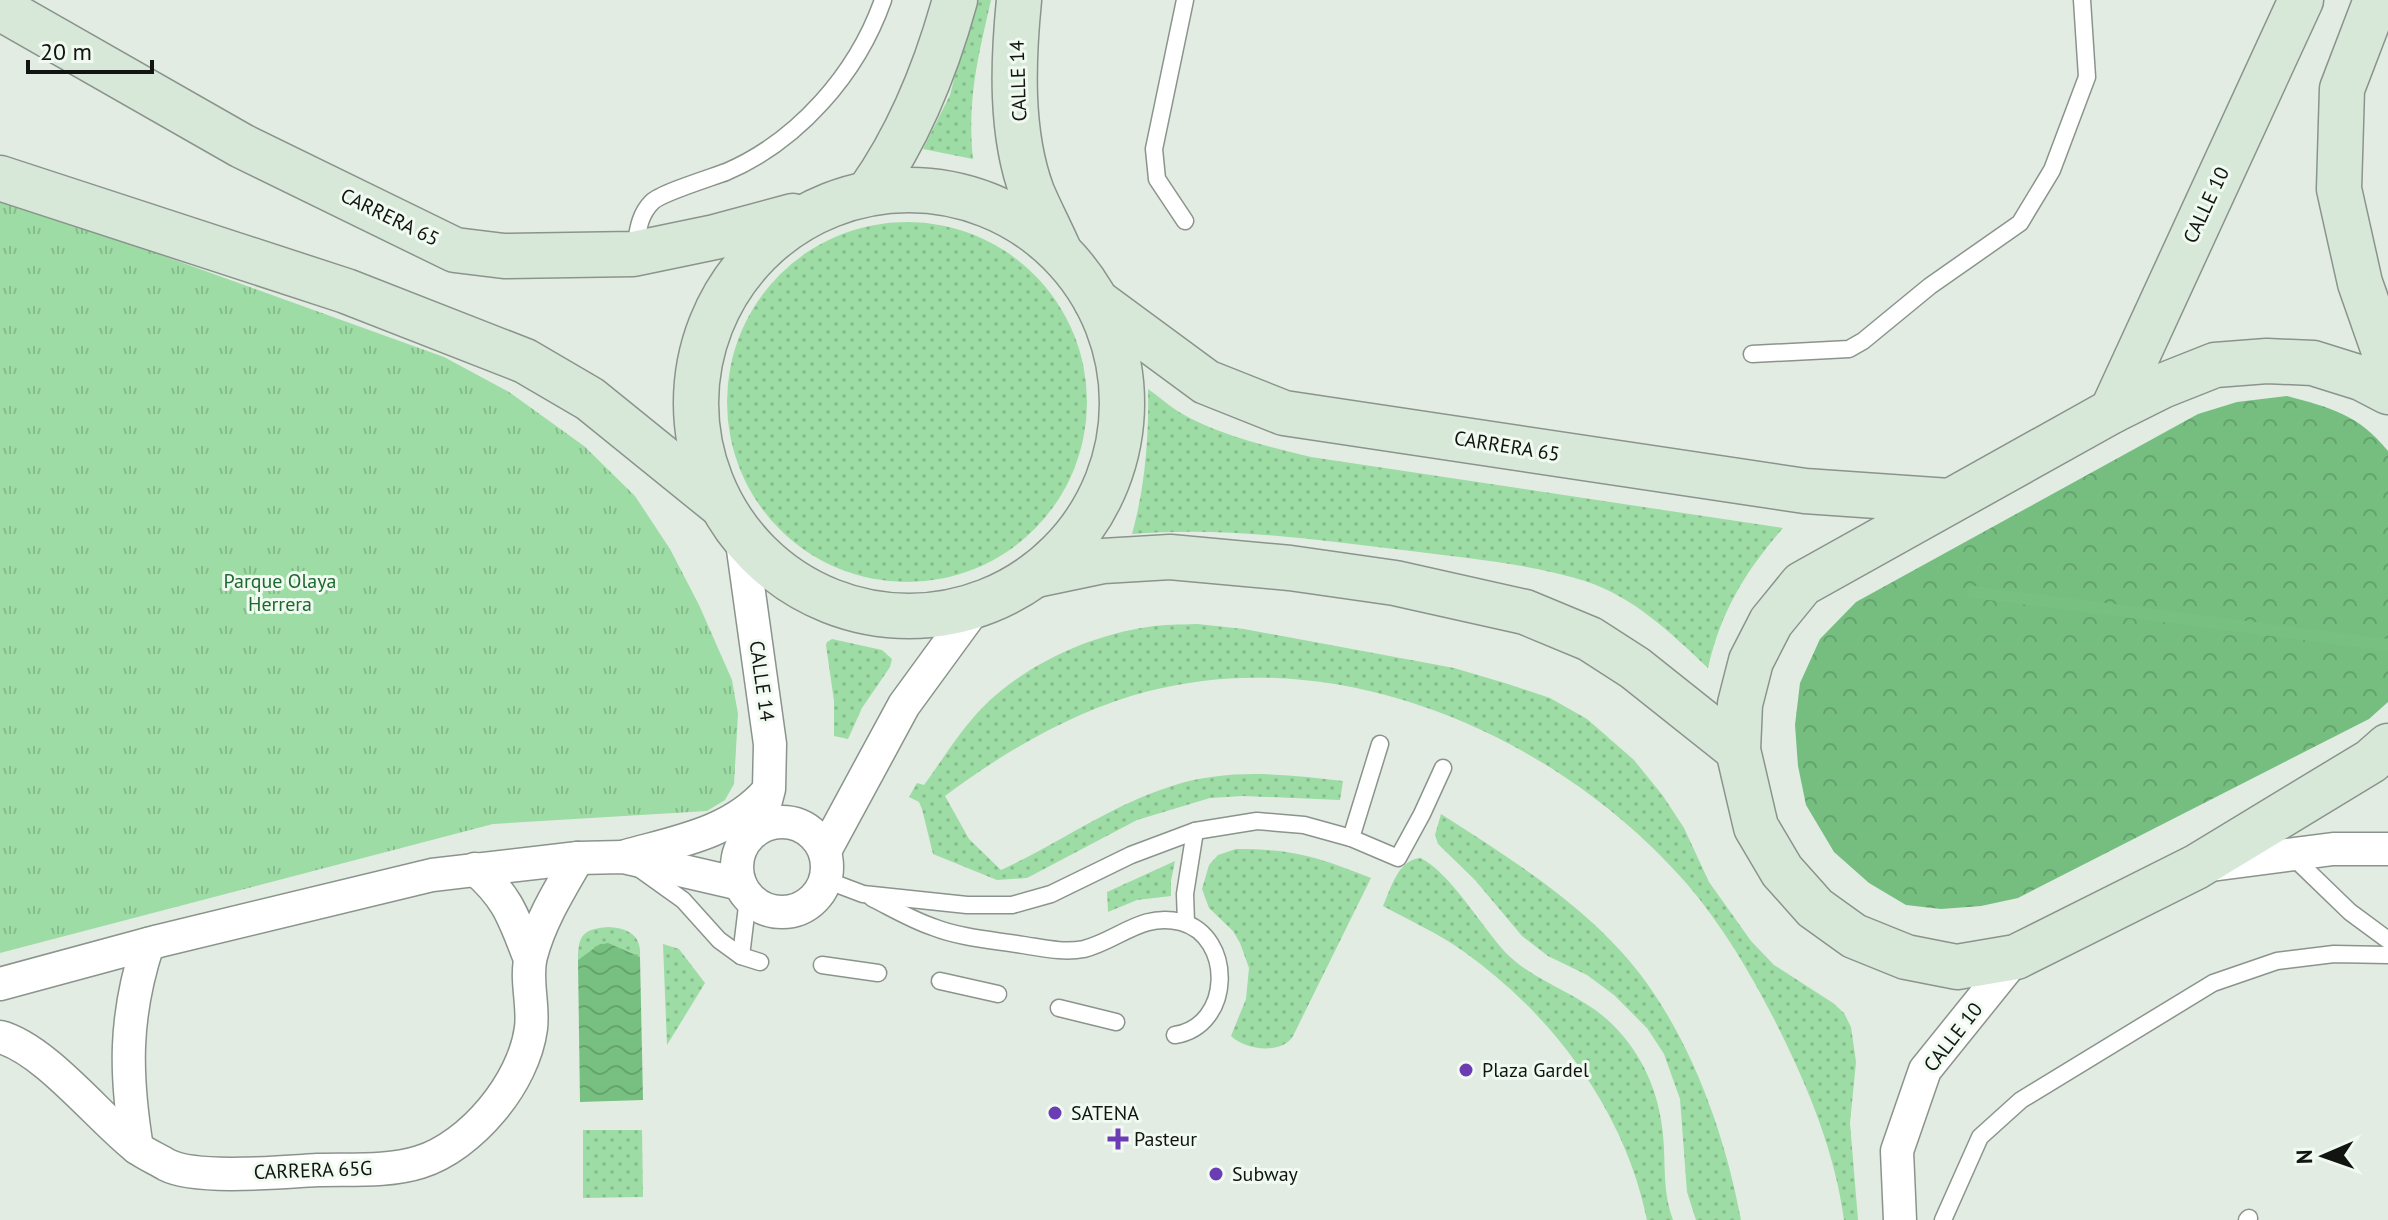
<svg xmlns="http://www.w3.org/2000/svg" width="2388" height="1220" font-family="'PT Sans',sans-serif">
<defs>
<pattern id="grass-dots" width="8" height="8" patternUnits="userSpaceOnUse" patternTransform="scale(2)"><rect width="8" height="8" fill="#9ddca4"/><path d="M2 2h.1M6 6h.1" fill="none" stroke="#86bc8c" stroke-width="1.8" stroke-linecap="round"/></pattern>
<pattern id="forest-crowns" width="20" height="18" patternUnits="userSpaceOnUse" patternTransform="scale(2)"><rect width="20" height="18" fill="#75be80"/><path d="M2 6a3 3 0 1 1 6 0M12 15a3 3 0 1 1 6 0" fill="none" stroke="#64a26e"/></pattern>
<pattern id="park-tufts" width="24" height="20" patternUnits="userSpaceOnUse" patternTransform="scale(2)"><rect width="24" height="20" fill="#9ddca4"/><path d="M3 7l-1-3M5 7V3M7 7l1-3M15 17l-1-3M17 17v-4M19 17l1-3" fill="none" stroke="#86bc8c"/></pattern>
<pattern id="water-waves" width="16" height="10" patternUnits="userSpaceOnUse" patternTransform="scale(2)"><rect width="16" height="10" fill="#77c081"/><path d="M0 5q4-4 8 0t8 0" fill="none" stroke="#66a46e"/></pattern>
</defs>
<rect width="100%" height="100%" fill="#e2ece3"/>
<g fill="url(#grass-dots)">
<path d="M974,0H991C978,58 967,98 973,159L923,149L950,95Z"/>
<circle cx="907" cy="402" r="180"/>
<path d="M1148,389C1158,396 1168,405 1179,412C1218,435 1266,446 1311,457L1783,528C1745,572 1721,611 1708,668C1671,633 1634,597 1585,581C1531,564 1467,558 1411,551C1317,540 1226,526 1132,534C1145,487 1149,438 1148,389Z"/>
<path d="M1197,624L1244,629L1454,668L1508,684L1550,698L1587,719L1634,760L1663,796L1684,828L1709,882L1751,941L1774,965L1833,1003L1844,1013L1851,1027L1856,1062L1850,1123L1858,1220H1844C1835,1151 1806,1082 1775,1021C1750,972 1722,925 1687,884C1559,737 1343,641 1149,691C1075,710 1005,751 945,796L969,839L1001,870C1058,844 1111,805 1172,786C1227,768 1287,774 1343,781L1340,800L1243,796L1210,798L1137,820L1027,878L997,880L933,854L922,809L919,802L909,797L917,783L924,785C943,759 961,729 984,706C1025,665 1090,635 1148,627C1164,624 1180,625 1197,624Z"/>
<polygon points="832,639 882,650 892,659 890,667 862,708 848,739 834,736 834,701 826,645 827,642"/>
<path d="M1441,814C1511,859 1589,907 1640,974C1693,1044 1725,1135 1741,1220H1696L1687,1192L1680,1099L1664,1054L1647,1028L1614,995L1587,975L1548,956L1522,936L1475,880L1438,844L1435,835Z"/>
<path d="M1236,849C1294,849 1318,857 1371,878L1293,1036C1282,1055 1245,1050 1231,1036L1246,999L1249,968L1240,943L1233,931L1209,908L1202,889L1209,865L1218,855Z"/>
<path d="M1420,858C1448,870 1483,928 1505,952C1535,983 1580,993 1611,1023C1646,1057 1662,1100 1664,1148C1665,1173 1664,1196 1673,1220H1647C1625,1111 1553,1015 1463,951C1438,933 1410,921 1383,906C1391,888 1398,860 1420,858Z"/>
<polygon points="1175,861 1171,881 1171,896 1137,900 1108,912 1107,892"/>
<path d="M608,927C628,928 642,935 640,957L604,943L578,960C578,935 583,929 608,927Z"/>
<polygon points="663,944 679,949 705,983 667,1045"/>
<polygon points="583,1130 642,1130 643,1197 583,1198"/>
</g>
<path fill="url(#forest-crowns)" d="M2287,396C2331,408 2358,414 2388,451V702L2369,719L2018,898L1981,906L1941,909L1906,905L1869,883L1834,852L1806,805L1798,766L1795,725L1800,683L1820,639L1856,602L2198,414L2237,402Z"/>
<polygon fill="url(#park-tufts)" points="0,197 444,357 509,392 584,446 635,496 670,549 699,605 732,680 738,714 734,784 725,800 707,811 493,824 0,953"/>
<polygon fill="url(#water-waves)" points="608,943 640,957 643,1100 580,1102 578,960 600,944"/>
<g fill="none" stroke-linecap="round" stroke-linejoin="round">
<polyline stroke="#77c081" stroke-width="12" points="1973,592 2388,645"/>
<defs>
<g id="lane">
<polyline points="1185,221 1157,179 1154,149 1185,0"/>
<path d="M634,252C638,233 638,216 652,202C661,193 710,178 726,172C798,141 857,74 883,0"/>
<polyline points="1752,354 1849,349 1863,341 1930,286 2020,223 2052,170 2087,77 2082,0"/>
<polyline points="1351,838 1380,744"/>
<polyline points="2291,855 2350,912 2388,940"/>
<polyline points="641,870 683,900 719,940 741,956"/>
<polyline points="826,880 863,894 967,905 1012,905 1051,894 1131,855 1195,831 1257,821 1304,825 1351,838 1398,858 1422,814 1443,768"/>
<polyline points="748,898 741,956 760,962"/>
<path d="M872,898C892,908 912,920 933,927C961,938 993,940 1023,945C1043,948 1063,953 1084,949C1119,940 1142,912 1181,922C1234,936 1233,1026 1175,1035"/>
<polyline points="1186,923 1185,894 1195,831"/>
<polyline points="822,965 878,973"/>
<polyline points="940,981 998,994"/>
<polyline points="1059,1008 1116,1022"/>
<polyline points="1943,1220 1980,1137 2021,1100 2213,983 2277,961 2334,954 2388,955"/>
<polyline points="2247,1220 2249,1218"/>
</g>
<g id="street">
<polyline points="741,535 770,744 769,789 759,827"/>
<circle cx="782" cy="867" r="45"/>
<polyline points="825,851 904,705 977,605"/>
<path d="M626,856C676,842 731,833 767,792"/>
<polyline points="2211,865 2333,849 2388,849"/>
<path d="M475,869C509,898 514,919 530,959"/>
<polyline points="0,984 159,941 432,875 578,858 623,857 740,884"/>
<path d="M0,1037C45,1049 98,1117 136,1147C145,1154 157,1159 167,1165C196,1180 283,1172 317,1170C350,1169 389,1172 420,1162C471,1146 524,1083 531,1028C534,1005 525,979 531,956C540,921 560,889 578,858"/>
<path d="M137,1148C125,1074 124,1017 148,944"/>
<polyline points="1900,1220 1897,1151 1925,1070 2016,957"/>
</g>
<g id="secondary">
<path d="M1019,0C1013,61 1010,133 1032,192C1040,211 1050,230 1058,248"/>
<polyline points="2376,0 2342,89 2339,189 2360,283 2388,363"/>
<polyline points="0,8 242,146 455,250 504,256 633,254 715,237 793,216"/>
<polyline points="0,178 346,291 525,361 590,399 721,505"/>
<circle cx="909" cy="403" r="213"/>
<path d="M869,192C910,134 936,69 955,0"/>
<polyline points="1096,301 1206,382 1284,413 1805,491 1949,501"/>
<polyline points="2388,392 2361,378 2313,363 2267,361 2215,365 2162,386 2112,411 1802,584 1771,622 1751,661 1740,704 1738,750 1756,827 1782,871 1815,908 1854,936 1906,957 1957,967 2016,957 2196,867 2371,761 2388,746"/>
<polyline points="2112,411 2301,0"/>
<polyline points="1036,575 1103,561 1170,557 1290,568 1395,583 1525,612 1590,639 1635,668 1738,750"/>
</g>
</defs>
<use href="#lane" stroke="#8b948c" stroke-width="19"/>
<use href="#street" stroke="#8b948c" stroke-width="35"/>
<use href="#secondary" stroke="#8b948c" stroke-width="47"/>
<use href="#lane" stroke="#fff" stroke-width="16"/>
<use href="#street" stroke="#fff" stroke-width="32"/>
<use href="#secondary" stroke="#d7e8d9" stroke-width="44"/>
</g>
<g fill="#6c3cb4" stroke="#f0faf0" stroke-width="3">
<circle cx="1466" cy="1070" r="8"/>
<circle cx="1055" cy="1113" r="8"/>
<path d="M1114 1127h8v8h8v8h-8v8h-8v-8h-8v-8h8z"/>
<circle cx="1216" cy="1174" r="8"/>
</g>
<g text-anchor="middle" stroke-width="6" stroke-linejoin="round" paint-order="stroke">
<g font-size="20" fill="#111411" stroke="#f0faf0">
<text transform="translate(1018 81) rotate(-92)" y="7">CALLE 14</text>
<text transform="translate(2206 205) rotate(-65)" y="7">CALLE 10</text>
<text transform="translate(390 217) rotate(26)" y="7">CARRERA 65</text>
<text transform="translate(1507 446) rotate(9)" y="7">CARRERA 65</text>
<text transform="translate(762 681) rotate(82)" y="7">CALLE 14</text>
<text transform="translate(1953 1037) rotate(-52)" y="7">CALLE 10</text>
<text transform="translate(313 1170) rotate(-2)" y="7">CARRERA 65G</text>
</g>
<g font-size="20" fill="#1c682e" stroke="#f0faf0">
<text x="280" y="588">Parque Olaya<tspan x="280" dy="23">Herrera</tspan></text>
</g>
<g font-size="20" fill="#111411" stroke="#f0faf0" text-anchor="start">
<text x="1482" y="1077">Plaza Gardel</text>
<text x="1071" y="1120">SATENA</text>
<text x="1134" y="1146">Pasteur</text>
<text x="1232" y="1181">Subway</text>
</g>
</g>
<g transform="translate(2324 1156) rotate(268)" stroke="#f0faf0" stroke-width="6" paint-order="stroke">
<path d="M0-6L14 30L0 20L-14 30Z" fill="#111411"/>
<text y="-12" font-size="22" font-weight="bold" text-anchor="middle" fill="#111411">N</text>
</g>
<path d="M28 60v12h124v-12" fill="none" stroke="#111411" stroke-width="4"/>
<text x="40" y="60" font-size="24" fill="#111411" stroke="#f0faf0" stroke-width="6" paint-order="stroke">20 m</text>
</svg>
